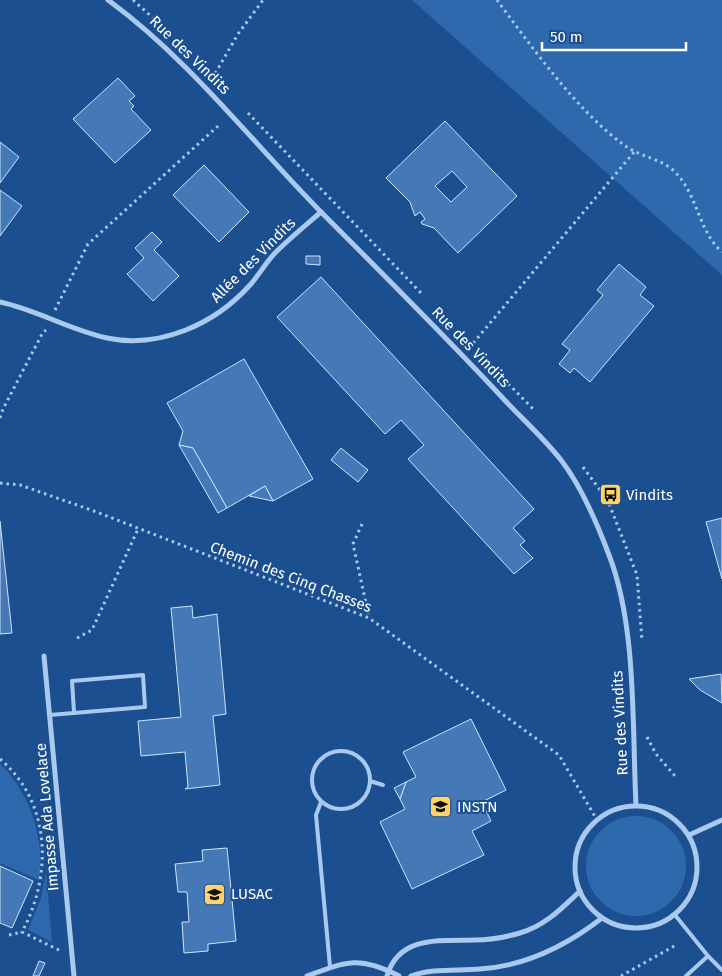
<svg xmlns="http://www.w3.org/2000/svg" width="722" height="976" font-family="'Fira Sans',sans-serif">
<rect width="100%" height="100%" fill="#1b4f8f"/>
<g fill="#2e69ad">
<polygon points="412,0 722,0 722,275"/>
<path d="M0,764C30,793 45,838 39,880L0,863Z"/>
<circle cx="636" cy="866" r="50"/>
<polygon points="46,872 52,942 28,930 41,898"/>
</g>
<g fill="#4478b7" stroke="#cfe3fa" fill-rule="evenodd">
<polygon points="118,78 135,96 129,101 134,106 131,109 151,130 115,163 73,119"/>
<path d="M445,121L517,196L458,253L434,228L422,224L421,222L425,219L420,212L415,216L410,202L386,178ZM452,171L467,187L451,202L435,186Z"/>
<polygon points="0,142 19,157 0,183"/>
<polygon points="204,165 249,212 219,242 173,195"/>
<polygon points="0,190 22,206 0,236"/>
<polygon points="152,232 162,242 154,250 179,276 153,301 127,274 144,258 135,248"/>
<polygon points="306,256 320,256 320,265 306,264"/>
<polygon points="619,264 646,287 640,295 654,306 590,382 574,368 570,373 559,364 570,350 562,344 603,295 597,290"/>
<polygon points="321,277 534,509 513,528 525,541 520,545 533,558 514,574 408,459 424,445 401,420 385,434 277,317"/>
<polygon points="244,359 313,479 273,501 265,486 227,508 193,448 179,445 183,431 167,403"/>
<polygon points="179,445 193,448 227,508 218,513"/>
<polygon points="341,448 368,470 358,482 331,460"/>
<polygon points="265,486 273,501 249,496"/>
<polygon points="722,518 722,579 706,522"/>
<polygon points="0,521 12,633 0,634"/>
<polygon points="192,606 193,618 217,614 226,714 213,716 220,785 185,789 188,787 185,752 141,756 138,721 181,717 171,608"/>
<polygon points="721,674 722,703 700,690 689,679"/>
<polygon points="471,719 506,790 482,802 491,821 472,831 484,855 412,889 380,822 405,809 400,799 406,782 416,777 403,752"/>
<polygon points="406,782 400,799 394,788"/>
<polygon points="227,848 236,941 208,944 208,951 184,953 182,922 189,922 187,892 178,892 175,864 203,861 202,850"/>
<polygon points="0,866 33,881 12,928 0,923"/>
<polygon points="39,961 45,963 39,976 33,976"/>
</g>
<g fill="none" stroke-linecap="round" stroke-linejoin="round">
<g stroke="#a9c9ee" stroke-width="3" stroke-dasharray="2.5 4" stroke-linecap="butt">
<polyline points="133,0 153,18"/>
<path d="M497,0C531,46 578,112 624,145C640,157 660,158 674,171C698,194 698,231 722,252"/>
<polyline points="212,79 238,34 263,0"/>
<polyline points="248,113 422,294"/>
<polyline points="55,310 88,244 218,126"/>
<polyline points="469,348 635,151"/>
<polyline points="490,365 535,411"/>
<polyline points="0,418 3,409 42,334 46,330"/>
<polyline points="583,467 608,501 637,575 642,641"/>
<polyline points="0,483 20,485 94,511 369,618 559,755 597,820"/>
<polyline points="362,524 353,544 369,617"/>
<polyline points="77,638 92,630 138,529"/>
<polyline points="647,737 656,754 675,776"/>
<path d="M0,759C52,803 52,876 22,932L59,950"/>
<polyline points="9,935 22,932"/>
<polyline points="621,976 676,945"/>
</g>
<g stroke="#a9c9ee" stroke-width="4">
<polyline points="50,715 145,707 143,675 72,681 74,712"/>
<circle cx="341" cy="780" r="29"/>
<polyline points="370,781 383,785"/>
<polyline points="321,802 316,815 330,967"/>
<polyline points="675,915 708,956 722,970"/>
<polyline points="686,976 708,956"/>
</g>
<g stroke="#a9c9ee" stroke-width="5">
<path d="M108,0C190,60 251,141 322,213C382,273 441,332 499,394C519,416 543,437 561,460C582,487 597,523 609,555C637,627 632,727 636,805"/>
<path d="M0,302C37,310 70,330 107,338C160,349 215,324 250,285C259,275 266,262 276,252C290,238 306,225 321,212"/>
<polyline points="44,656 74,976"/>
<circle cx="636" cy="867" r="61"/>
<polyline points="689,835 722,820"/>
<path d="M307,976C347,961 360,956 399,976"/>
<path d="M387,976C399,935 441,941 475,940C490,940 506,937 520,933C545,926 562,908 580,891"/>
<path d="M411,976C432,968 458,971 480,969C526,966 566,946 602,918"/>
</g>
</g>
<defs>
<symbol id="bus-square" viewBox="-11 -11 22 22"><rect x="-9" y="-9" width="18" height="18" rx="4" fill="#ffd166" stroke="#1b4f8f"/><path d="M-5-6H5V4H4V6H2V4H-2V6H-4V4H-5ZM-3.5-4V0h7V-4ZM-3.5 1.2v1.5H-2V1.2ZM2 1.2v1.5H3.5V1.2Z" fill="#111"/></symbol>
<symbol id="university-square" viewBox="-11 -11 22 22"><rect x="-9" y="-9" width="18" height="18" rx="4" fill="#ffd166" stroke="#1b4f8f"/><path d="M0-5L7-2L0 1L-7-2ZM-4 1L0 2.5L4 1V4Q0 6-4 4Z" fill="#111"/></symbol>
</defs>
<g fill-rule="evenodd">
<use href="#bus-square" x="598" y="482" width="25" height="25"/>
<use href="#university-square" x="428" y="794" width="25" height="25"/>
<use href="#university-square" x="202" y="882" width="25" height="25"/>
</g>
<g text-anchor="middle" stroke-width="4" stroke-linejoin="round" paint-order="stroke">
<g font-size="15" fill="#fff" stroke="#1b4f8f">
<text transform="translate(190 55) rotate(44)" y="5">Rue des Vindits</text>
<text transform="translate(253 260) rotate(-45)" y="5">Allée des Vindits</text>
<text transform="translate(471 347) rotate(46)" y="5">Rue des Vindits</text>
<text transform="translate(291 577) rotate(21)" y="5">Chemin des Cinq Chasses</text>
<text transform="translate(620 723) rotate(-93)" y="5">Rue des Vindits</text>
<text transform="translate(47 817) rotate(-95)" y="5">Impasse Ada Lovelace</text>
</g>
<g font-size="15" fill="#fff" stroke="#1b4f8f" text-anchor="start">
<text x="626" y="500">Vindits</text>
<text x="457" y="812">INSTN</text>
<text x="231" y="899">LUSAC</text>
</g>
</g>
<path d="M542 42v8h144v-8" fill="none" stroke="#ffffff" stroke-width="2.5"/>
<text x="550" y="42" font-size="15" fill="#ffffff" stroke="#1b4f8f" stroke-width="4" paint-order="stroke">50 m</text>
</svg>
